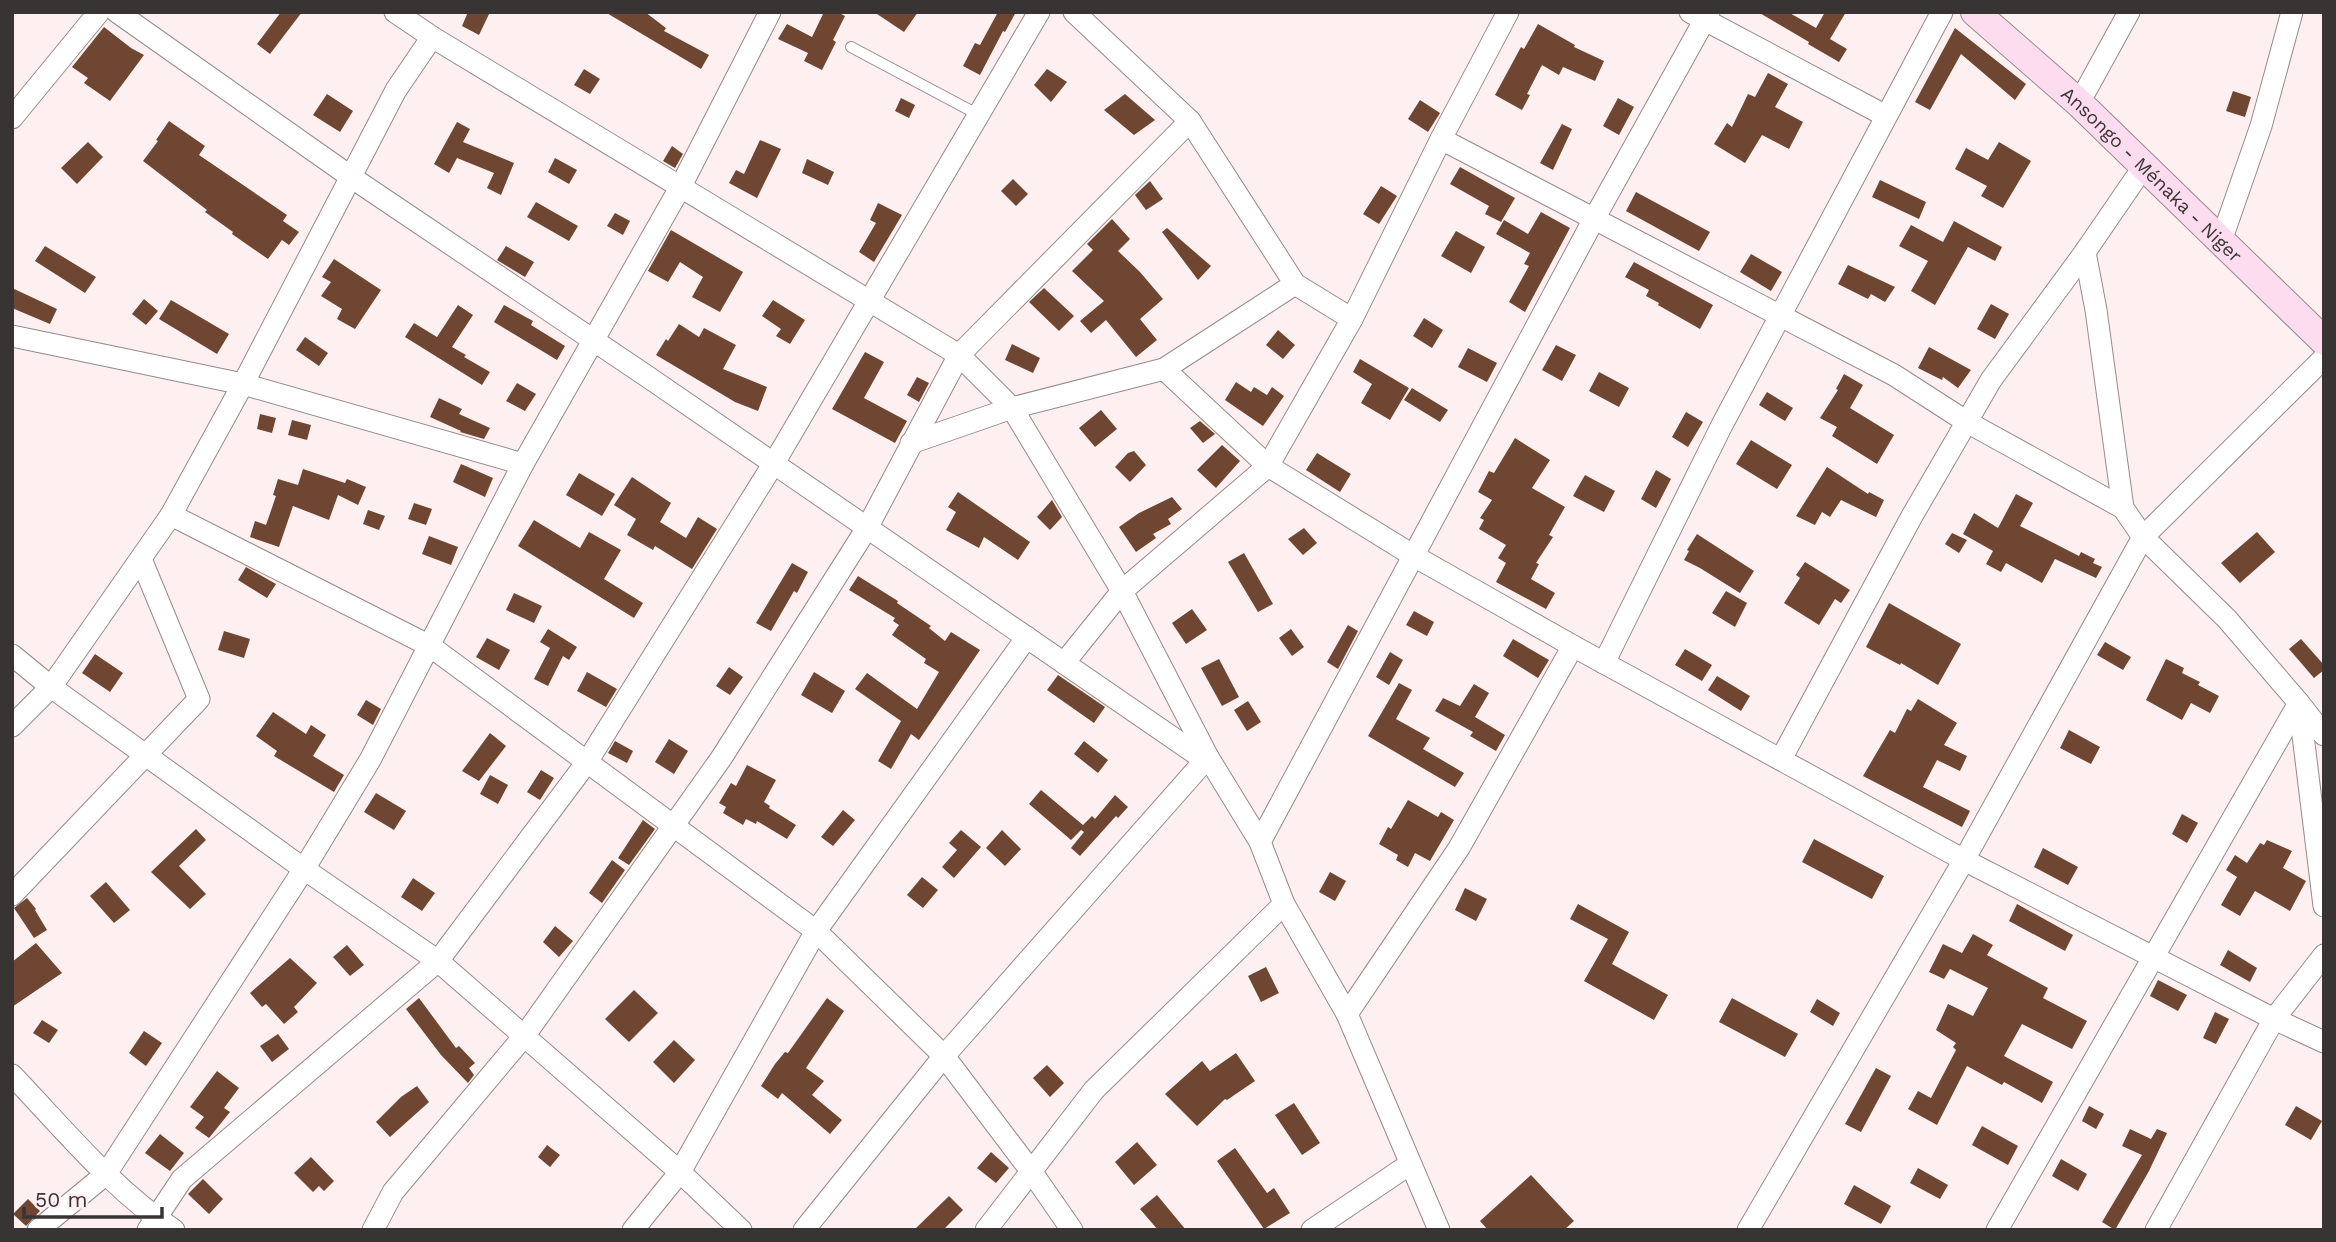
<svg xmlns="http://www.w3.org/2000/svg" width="2336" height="1242" font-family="'Work Sans',sans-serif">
<rect width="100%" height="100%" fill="#fef0f1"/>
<g fill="#6f4631">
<polygon points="281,12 302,12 270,54 257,44"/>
<polygon points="468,12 490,12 479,35 462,26"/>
<polygon points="605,12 645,12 666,28 664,31 709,55 701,69"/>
<polygon points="824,12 837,12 845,16 833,40 836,42 822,70 804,61 808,53 778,39 787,24 812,37"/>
<polygon points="874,12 918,12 904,32"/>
<polygon points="998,12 1016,12 1005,32 1003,31 980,75 963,66 975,43 980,45"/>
<polygon points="1758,12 1788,12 1816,28 1825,12 1846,12 1830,39 1847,49 1839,62 1808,44 1809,42"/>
<polygon points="1538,24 1575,45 1574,47 1604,61 1595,81 1563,67 1559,75 1542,65 1527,94 1530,95 1522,110 1495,95 1521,47 1524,49"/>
<polygon points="104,27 131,48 144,55 110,101 84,83 88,78 72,67"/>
<polygon points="1955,28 2026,84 2015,100 1961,54 1930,110 1915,102"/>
<polygon points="584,69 600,79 590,94 574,85"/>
<polygon points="1047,69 1067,82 1051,102 1034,85"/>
<polygon points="1768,73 1788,84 1775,107 1803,122 1789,149 1762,135 1745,163 1714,144 1727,123 1732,127 1748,94 1755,97"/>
<polygon points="2233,91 2251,97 2245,117 2226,111"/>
<polygon points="327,94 353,111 340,132 313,115"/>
<polygon points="1125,94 1155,120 1134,135 1104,110"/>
<polygon points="901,98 915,105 909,118 895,111"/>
<polygon points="1618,98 1634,107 1619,135 1603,126"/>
<polygon points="1420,100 1440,113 1428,132 1408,119"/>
<polygon points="169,121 205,146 199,155 287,215 283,221 299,232 289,245 282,240 268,259 232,234 233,232 205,212 207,210 143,161 158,141 156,140"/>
<polygon points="457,122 470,129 463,142 514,163 501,195 487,188 494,173 457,158 449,173 434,164"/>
<polygon points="1562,124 1572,129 1553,170 1540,163"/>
<polygon points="760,140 781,149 757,198 729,183 736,170 744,174"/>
<polygon points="88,142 103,157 77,184 61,168"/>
<polygon points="1999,142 2031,161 2003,208 1981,196 1987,186 1955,169 1966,148 1988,160"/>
<polygon points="672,146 683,154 675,168 663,161"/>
<polygon points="555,158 577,170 569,184 548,172"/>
<polygon points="807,159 834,172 828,185 802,173"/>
<polygon points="1460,167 1515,198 1501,222 1485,214 1489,206 1450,184"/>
<polygon points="1013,179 1028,194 1016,206 1001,191"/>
<polygon points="1880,180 1926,202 1919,219 1872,197"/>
<polygon points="1150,181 1163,199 1146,210 1135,195"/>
<polygon points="1381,186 1397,196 1379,224 1363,214"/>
<polygon points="1636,192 1710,232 1699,251 1626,211"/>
<polygon points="536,202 578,226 569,241 527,217"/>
<polygon points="878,203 902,215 874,262 859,252 876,223 870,220"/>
<polygon points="1541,212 1570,228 1525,312 1509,302 1529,266 1524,264 1530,253 1496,234 1504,220 1528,234"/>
<polygon points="615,213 630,221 623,235 607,226"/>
<polygon points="1112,219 1130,239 1118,251 1140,272 1163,299 1140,319 1157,340 1136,357 1106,320 1091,333 1080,321 1104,301 1072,271 1093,250 1087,244"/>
<polygon points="1954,221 2002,247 1995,261 1968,247 1935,305 1911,291 1928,261 1899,246 1911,225 1943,242"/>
<polygon points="1167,228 1211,266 1198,280 1162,232"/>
<polygon points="671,230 743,272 720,312 692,297 703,277 680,262 668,282 648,271"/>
<polygon points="1456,231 1485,247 1471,273 1441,256"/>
<polygon points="45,246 96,277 85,293 35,261"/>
<polygon points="506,246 534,262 525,277 497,260"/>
<polygon points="1751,254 1782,272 1771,291 1740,272"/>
<polygon points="334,259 381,290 355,329 337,319 342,309 321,296 331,282 322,277"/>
<polygon points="1634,262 1713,305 1700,329 1658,305 1659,303 1646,296 1649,290 1625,277"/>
<polygon points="1848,265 1895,287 1885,302 1871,294 1868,299 1838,284"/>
<polygon points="12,288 57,309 50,324 12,308"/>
<polygon points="1044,288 1074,316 1059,331 1029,302"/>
<polygon points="144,299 158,311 146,325 132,314"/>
<polygon points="171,300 229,334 217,354 159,319"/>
<polygon points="773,300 805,320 790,344 776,336 781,329 762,316"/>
<polygon points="1991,304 2009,314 1995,339 1977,329"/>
<polygon points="458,305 473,315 452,347 466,355 464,357 490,372 482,385 405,337 414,323 437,337"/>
<polygon points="504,305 533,321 531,325 565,346 557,360 494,322"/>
<polygon points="1424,318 1443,330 1432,348 1413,336"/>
<polygon points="679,324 699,337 704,328 736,345 723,369 767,387 758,411 735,402 656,355 666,339 668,341"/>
<polygon points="1278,330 1295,345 1283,359 1266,345"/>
<polygon points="305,337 328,353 319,366 296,350"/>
<polygon points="1012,344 1040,358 1033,373 1005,360"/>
<polygon points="1556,345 1576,355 1562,381 1542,370"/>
<polygon points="1929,347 1971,370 1958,388 1943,377 1942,380 1918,368"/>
<polygon points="1468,348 1497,363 1487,382 1458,367"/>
<polygon points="865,352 884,362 864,398 907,421 895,443 832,409"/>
<polygon points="1360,359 1409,388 1390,420 1361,403 1372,384 1353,372"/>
<polygon points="1599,372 1629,388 1619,407 1589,391"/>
<polygon points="1844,374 1863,385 1850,408 1894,435 1877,464 1832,436 1837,427 1820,418 1838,390 1836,389"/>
<polygon points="917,377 929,383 919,402 907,395"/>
<polygon points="1236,382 1251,392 1254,387 1267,395 1272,387 1284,396 1263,426 1225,400"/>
<polygon points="517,383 536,394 525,411 506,401"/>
<polygon points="1412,388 1448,410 1440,422 1404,400"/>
<polygon points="1767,392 1793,408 1785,421 1759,405"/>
<polygon points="439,398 462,409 459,414 490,428 484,439 460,432 461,431 430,417"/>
<polygon points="1101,410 1117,429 1095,447 1079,428"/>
<polygon points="1686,412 1703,422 1688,447 1672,437"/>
<polygon points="260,414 276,418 272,433 257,429"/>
<polygon points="292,420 311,425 307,440 288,435"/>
<polygon points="1200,421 1215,434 1203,443 1190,428"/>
<polygon points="1515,438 1550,460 1532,488 1565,507 1549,535 1553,537 1536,563 1539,564 1531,579 1555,593 1546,609 1496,582 1506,563 1498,558 1506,545 1479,529 1484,520 1480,518 1492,500 1478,492 1489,471 1494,473"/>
<polygon points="1751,440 1792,465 1777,489 1736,464"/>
<polygon points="1222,445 1240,461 1216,488 1197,470"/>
<polygon points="1134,451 1146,465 1130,482 1115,467 1128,453"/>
<polygon points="1317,453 1351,474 1340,492 1306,470"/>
<polygon points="461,464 493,478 485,497 453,482"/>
<polygon points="1827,467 1868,494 1869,492 1884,500 1876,517 1841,500 1830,517 1822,512 1815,525 1796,516"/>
<polygon points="303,469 345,483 347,479 366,487 358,505 338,495 329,520 293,506 279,547 250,537 255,521 266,525 276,496 273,495 278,479 298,485"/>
<polygon points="1656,470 1671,479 1656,508 1641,499"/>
<polygon points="579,473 615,494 602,516 566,495"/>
<polygon points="1585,475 1615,491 1604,512 1573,496"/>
<polygon points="632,477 671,503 660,522 686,538 698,517 717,529 692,569 655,546 653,550 627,535 636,519 614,505"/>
<polygon points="958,492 1030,542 1018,560 984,537 979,548 946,530 956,512 948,507"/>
<polygon points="2016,494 2033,503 2020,526 2079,556 2081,552 2095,559 2093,563 2102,567 2096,578 2055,559 2042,583 2006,563 2001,572 1986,564 1993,551 1963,534 1974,513 1998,528"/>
<polygon points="1172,497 1182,509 1168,519 1171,524 1153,534 1156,538 1136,552 1119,527 1139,513"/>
<polygon points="1052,500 1062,517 1050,530 1037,517"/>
<polygon points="414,503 432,509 426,525 408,519"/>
<polygon points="368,510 385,516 379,530 363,524"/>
<polygon points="534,520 580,548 589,532 621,550 604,579 643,603 634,618 518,546"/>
<polygon points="1304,528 1317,543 1303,555 1288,539"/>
<polygon points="2257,532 2275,552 2240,583 2221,563"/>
<polygon points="1952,533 1967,540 1959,553 1945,544"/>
<polygon points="1697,534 1754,571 1740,593 1700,568 1684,560 1689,551 1687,550"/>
<polygon points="429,536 458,547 451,565 422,554"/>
<polygon points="1244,553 1273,604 1258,612 1228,562"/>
<polygon points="1805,562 1850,590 1841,603 1835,599 1819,625 1784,603 1800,578 1796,575"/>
<polygon points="792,563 808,572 797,593 794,591 771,631 756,623"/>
<polygon points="246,567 276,584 267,598 238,580"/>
<polygon points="858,576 898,601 897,603 931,626 929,628 945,641 951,632 980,650 919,740 911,734 891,769 878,761 901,721 855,689 867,673 917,709 939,672 924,663 926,659 892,635 899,625 893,621 895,618 849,590"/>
<polygon points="1726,591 1747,603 1735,627 1712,613"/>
<polygon points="514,593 542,606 534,623 506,610"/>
<polygon points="1889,603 1961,644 1938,685 1901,663 1900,665 1866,647"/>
<polygon points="1192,609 1207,630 1186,644 1172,623"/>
<polygon points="1414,611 1434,622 1427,636 1406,625"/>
<polygon points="1348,625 1358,631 1338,669 1327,662"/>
<polygon points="548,629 577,647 569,660 563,656 548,686 534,679 550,648 540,642"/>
<polygon points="1291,629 1304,647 1292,656 1279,638"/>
<polygon points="224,631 250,639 244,658 218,650"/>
<polygon points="487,638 510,650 499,670 476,657"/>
<polygon points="1513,639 1549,660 1538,678 1503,656"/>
<polygon points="2301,639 2324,665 2324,670 2314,678 2289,649"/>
<polygon points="2105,642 2131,657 2123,670 2097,655"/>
<polygon points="1685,649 1712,665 1702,681 1675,665"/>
<polygon points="1390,652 1403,660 1389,685 1376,677"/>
<polygon points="95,654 123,673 110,692 82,673"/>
<polygon points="1219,659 1239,697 1222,706 1201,668"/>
<polygon points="2166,659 2184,668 2182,673 2200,682 2198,685 2219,696 2210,713 2191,703 2182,720 2146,700"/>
<polygon points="729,667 743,677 730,695 716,686"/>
<polygon points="587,672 617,689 606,707 577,691"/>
<polygon points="814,672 845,691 832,713 801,695"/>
<polygon points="1058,675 1105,707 1094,723 1047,690"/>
<polygon points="1717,676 1750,696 1741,711 1708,690"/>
<polygon points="1399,683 1412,690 1396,719 1430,738 1423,749 1464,773 1455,787 1368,736"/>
<polygon points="1474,684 1489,693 1475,717 1505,735 1496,751 1470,736 1473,732 1435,711 1443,698 1460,706"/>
<polygon points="1918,699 1957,723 1944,745 1967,756 1960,771 1937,760 1923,787 1970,811 1962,827 1863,776 1890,730 1895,733 1907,709 1911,711"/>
<polygon points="366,700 381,709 373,725 357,715"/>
<polygon points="1248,701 1261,722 1247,731 1234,710"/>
<polygon points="273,712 306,734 311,725 326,735 313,756 344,775 334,792 274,756 277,751 256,736"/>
<polygon points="2069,730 2100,747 2091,764 2060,748"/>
<polygon points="490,733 506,746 479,781 462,771"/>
<polygon points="669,739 688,751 674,774 655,762"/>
<polygon points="615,741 633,751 627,763 608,753"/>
<polygon points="1084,741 1108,760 1098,773 1074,754"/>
<polygon points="747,765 776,780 764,802 770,806 769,808 796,825 787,839 757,821 756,824 746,819 743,825 723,813 726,807 719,803 731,783 736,786"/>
<polygon points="541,770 554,778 540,800 527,792"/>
<polygon points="490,775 508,785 498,804 480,794"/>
<polygon points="1041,790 1083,825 1092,816 1095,819 1115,795 1128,807 1118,818 1116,816 1080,856 1071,848 1084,832 1081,830 1071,840 1029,804"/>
<polygon points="376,793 406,811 394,830 364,812"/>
<polygon points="1408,800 1438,817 1441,812 1454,820 1430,861 1415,853 1408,867 1396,860 1398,855 1379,844 1388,827 1391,829"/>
<polygon points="843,810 855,820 833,846 821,837"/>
<polygon points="2182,814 2198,823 2187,843 2172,834"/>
<polygon points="643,820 655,829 629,865 618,858"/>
<polygon points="196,829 206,840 179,866 206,894 190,909 151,872"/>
<polygon points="961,830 981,847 954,878 942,867 957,850 949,843"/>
<polygon points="1002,830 1021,849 1005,866 986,848"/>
<polygon points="1814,839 1884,876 1872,899 1802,862"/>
<polygon points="2267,840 2292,851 2283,868 2306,881 2290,911 2255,891 2240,916 2221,905 2237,877 2226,870 2235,855 2247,863 2260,843 2264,845"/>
<polygon points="2043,848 2078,867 2068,885 2034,867"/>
<polygon points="612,860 625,870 602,903 589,893"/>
<polygon points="1330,872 1346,881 1335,901 1319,892"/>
<polygon points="922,877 938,890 923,908 907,895"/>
<polygon points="413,878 435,893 422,911 401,897"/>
<polygon points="106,882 130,910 114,923 90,896"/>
<polygon points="1465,888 1487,899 1476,921 1455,910"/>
<polygon points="27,898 36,909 35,910 47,930 34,938 14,908"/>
<polygon points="1578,904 1629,932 1612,964 1668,995 1654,1020 1584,981 1608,939 1570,919"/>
<polygon points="2017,904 2073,935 2065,951 2009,921"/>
<polygon points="555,926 573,941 559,957 543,942"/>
<polygon points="1973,934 1993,945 1987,955 2048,988 2043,998 2087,1021 2072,1049 2022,1024 2004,1056 2053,1082 2042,1103 2004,1082 2002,1085 1967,1066 1937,1125 1908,1109 1918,1091 1931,1098 1956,1050 1953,1047 1956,1043 1936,1030 1948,1004 1973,1016 1988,988 1950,969 1944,979 1929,972 1943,944 1962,953"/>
<polygon points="36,943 62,973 12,1007 12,962"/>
<polygon points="347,945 364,965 350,976 333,957"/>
<polygon points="2228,950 2257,968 2250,982 2220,965"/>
<polygon points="290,958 317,983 294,1007 298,1012 284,1024 266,1004 262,1007 250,993"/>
<polygon points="1266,967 1279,993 1261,1002 1248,976"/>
<polygon points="2158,980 2187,995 2178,1011 2150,996"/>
<polygon points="634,990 658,1013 629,1042 605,1019"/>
<polygon points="419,998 456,1048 459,1046 475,1063 469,1068 474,1075 468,1083 441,1055 406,1009"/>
<polygon points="827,998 844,1011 806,1068 824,1081 812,1095 842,1120 830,1134 782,1093 778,1099 761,1086 775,1064 785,1052 788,1053"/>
<polygon points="1732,998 1798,1034 1785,1057 1719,1022"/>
<polygon points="1817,999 1840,1013 1833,1026 1810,1012"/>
<polygon points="2215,1012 2229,1019 2216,1044 2203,1038"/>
<polygon points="42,1020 58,1030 49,1043 33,1033"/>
<polygon points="144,1031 162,1043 146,1066 129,1053"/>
<polygon points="278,1034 289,1049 272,1062 260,1046"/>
<polygon points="674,1040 695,1060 674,1083 653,1062"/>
<polygon points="1236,1053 1255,1081 1227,1100 1225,1099 1197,1126 1165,1094 1202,1061 1210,1071"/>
<polygon points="1047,1065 1064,1083 1050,1097 1033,1078"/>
<polygon points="1876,1068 1891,1076 1861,1132 1845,1124"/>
<polygon points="217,1071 239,1088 224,1108 230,1112 209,1138 195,1128 204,1117 190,1107"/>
<polygon points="417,1086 429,1102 390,1137 376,1122 401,1097"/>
<polygon points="1294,1103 1320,1143 1302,1155 1275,1115"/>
<polygon points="2089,1106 2104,1114 2096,1129 2082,1121"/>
<polygon points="2296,1106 2322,1121 2311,1140 2285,1125"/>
<polygon points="1982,1126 2018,1146 2008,1165 1972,1145"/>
<polygon points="2130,1129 2151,1139 2157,1129 2167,1133 2149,1171 2115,1230 2102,1222 2142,1155 2122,1146"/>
<polygon points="160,1134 184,1153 170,1171 145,1153"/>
<polygon points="1137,1142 1157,1165 1134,1185 1115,1162"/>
<polygon points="547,1145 560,1155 550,1167 538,1157"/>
<polygon points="1235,1148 1267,1193 1274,1188 1290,1213 1264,1229 1217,1161"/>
<polygon points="991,1152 1009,1168 996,1183 977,1168"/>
<polygon points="311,1157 334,1181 324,1191 319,1186 313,1192 294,1173"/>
<polygon points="2061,1159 2087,1174 2078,1191 2052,1176"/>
<polygon points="1918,1168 1948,1185 1940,1199 1910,1183"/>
<polygon points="1531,1175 1574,1221 1564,1230 1488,1230 1480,1221"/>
<polygon points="203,1179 223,1199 209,1214 188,1194"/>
<polygon points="1854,1185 1891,1206 1881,1224 1844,1204"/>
<polygon points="1157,1195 1186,1230 1158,1230 1140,1209"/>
<polygon points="949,1196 963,1210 943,1230 914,1230"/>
<polygon points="28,1199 40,1211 26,1226 13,1214"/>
</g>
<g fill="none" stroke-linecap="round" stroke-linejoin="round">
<defs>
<polyline id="lane" points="851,47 979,115"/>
<g id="street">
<polyline points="117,12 351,177 648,377 1205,760"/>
<polyline points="395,12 432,37 959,355 1012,408 1122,591 1208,757 1260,842 1284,904 1347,1014 1439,1230"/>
<polyline points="1074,12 1190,121 1295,284 1352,319"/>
<polyline points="1690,12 1886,116"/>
<polyline points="2079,103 2129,12"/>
<polyline points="12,118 99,12"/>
<polyline points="1441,139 1894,375 1967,422 2123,508"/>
<polyline points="2221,241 2261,126 2292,12"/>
<polyline points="2085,252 2096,310 2123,508 2143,537 2227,619 2299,703 2324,906"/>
<polyline points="12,336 243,384 523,464"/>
<polyline points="1164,369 1268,466 1414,556 1573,646 1964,860 2274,1019 2324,1042"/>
<polyline points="911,443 1012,408 1164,369 1295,284"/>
<polyline points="171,515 430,646 816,931 944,1056 1031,1171 1072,1230"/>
<polyline points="12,655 51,687 304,869 438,961 680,1172 741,1230"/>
<polyline points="1064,663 1122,591 1268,466 1352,319 1441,139 1508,12"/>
<polyline points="1604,663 1722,425 1942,12"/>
<polyline points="12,726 51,687 171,515 243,384 396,90 432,37"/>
<polyline points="1781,759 1912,516 1991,380 2085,252 2144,166"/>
<polyline points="1260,842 1594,219 1709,12"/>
<polyline points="12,895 199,699 141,559"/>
<polyline points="1347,1014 1459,848 1573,646"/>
<path d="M12,1075C63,1128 112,1189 174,1230"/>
<polyline points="38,1230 106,1174 304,869 370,760 523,464 681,186 770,12"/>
<polyline points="148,1230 182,1179 438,961 587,762 774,463 1039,12"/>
<polyline points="373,1230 393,1192 525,1035 722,757 867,528 959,355 1190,121"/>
<polyline points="633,1230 680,1172 816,931 1027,637"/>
<polyline points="804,1230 944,1056 1208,757"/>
<polyline points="986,1230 1094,1090 1284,904"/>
<polyline points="1312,1230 1410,1164"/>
<polyline points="1748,1230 1964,860 2143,537 2324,358"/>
<polyline points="1997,1230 2299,703 2324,735"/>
<polyline points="2156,1230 2274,1019 2324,955"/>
</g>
<g id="secondary">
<path id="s1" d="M1975,12L2079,103L2324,341"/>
</g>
</defs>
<use href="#lane" stroke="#968a8a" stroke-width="12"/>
<use href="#street" stroke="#968a8a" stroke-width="23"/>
<use href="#secondary" stroke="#968a8a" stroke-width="30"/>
<use href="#lane" stroke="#fff" stroke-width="10"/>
<use href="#street" stroke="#fff" stroke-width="21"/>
<use href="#secondary" stroke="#fddcef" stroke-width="28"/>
</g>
<g text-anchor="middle" stroke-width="7" stroke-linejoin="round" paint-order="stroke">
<g font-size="19" fill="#393434" stroke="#fef0f1">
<text dy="7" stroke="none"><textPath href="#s1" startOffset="240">Ansongo - Ménaka - Niger</textPath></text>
</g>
</g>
<rect width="2336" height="1242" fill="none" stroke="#393434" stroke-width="28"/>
<path d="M24 1207v10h138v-10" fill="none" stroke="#393434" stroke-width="3.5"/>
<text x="35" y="1207" font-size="21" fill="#393434" stroke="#fef0f1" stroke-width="5" paint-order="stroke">50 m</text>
</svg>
